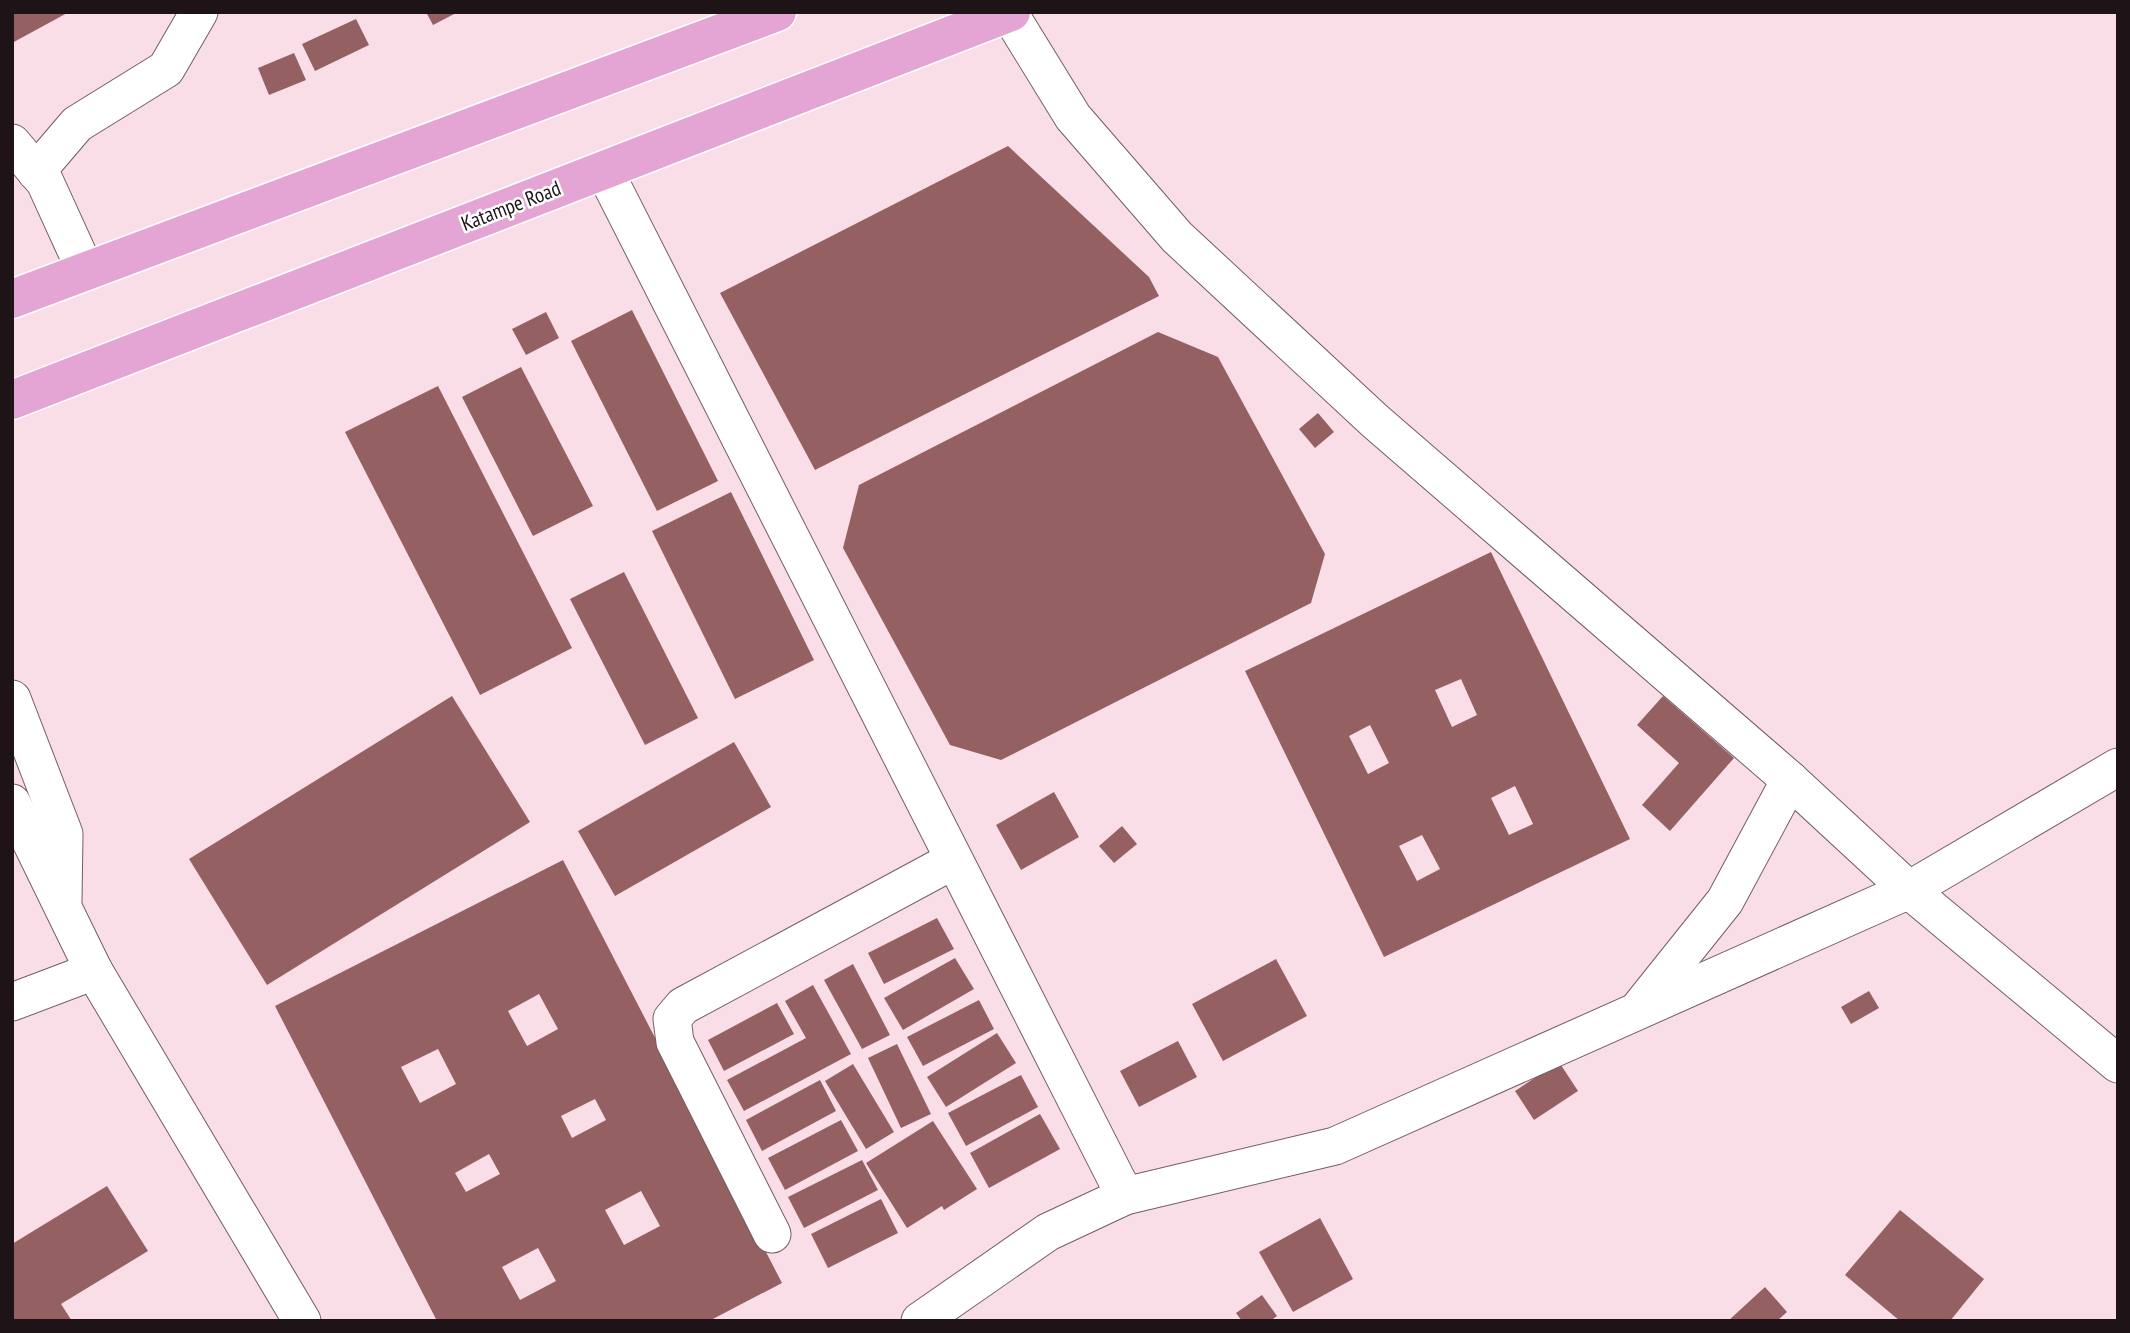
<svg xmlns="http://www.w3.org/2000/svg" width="2130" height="1333" font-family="'PT Sans Narrow',sans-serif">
<rect width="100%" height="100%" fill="#fadee7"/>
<g fill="#956062" fill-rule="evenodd">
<polygon points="12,12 69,12 12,43"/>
<polygon points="426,12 458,12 433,25"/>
<polygon points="356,19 369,45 315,71 302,44"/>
<polygon points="294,53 306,80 269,95 258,68"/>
<polygon points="1008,146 1149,277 1159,296 815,470 720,293"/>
<polygon points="632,310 718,481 657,511 571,341"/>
<polygon points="546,312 559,338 526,355 512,329"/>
<polygon points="1158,332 1218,357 1325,554 1311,603 1001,760 950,745 843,548 859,485"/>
<polygon points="521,367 593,506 533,536 462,397"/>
<polygon points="438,386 572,648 480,695 345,432"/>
<polygon points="1318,413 1334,432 1315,448 1299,429"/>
<polygon points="731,492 814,660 735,699 652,531"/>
<path d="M1491,552L1630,839L1384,957L1245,671ZM1461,679L1477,715L1452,727L1435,690ZM1370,725L1389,763L1368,774L1349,736ZM1515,786L1533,824L1509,835L1491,798ZM1422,835L1440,869L1417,881L1399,846Z"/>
<polygon points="624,572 698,718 645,745 570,599"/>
<polygon points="452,696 530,822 267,985 189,859"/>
<polygon points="1663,696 1734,758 1670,831 1642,805 1679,763 1637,725"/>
<polygon points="734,742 771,807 615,896 578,831"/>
<polygon points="1054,792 1079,837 1021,870 996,825"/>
<polygon points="1122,826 1137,844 1114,863 1099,846"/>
<path d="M563,860L782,1283L709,1321H437L275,1006ZM539,994L558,1029L527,1046L508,1011ZM438,1049L456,1084L420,1103L401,1067ZM595,1099L606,1120L572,1138L561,1116ZM489,1154L500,1174L466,1192L455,1173ZM641,1191L660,1226L624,1245L605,1210ZM538,1248L556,1281L520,1300L502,1267Z"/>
<polygon points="937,918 954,949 884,984 868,953"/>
<polygon points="955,958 974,989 903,1030 884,998"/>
<polygon points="1276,959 1307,1016 1223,1061 1192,1004"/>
<polygon points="853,964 890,1035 862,1049 824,980"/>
<polygon points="813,985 851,1054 744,1111 727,1080 806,1038 785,1001"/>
<polygon points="1869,991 1879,1008 1851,1024 1841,1007"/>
<polygon points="979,1000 994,1029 923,1066 907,1037"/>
<polygon points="777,1003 794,1034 724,1071 708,1040"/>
<polygon points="997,1033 1016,1063 946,1107 927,1077"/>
<polygon points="1178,1041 1197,1077 1139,1107 1120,1071"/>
<polygon points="897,1044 931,1114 901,1128 868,1058"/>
<polygon points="1559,1062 1578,1091 1534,1120 1515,1091"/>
<polygon points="853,1064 894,1132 866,1149 825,1081"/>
<polygon points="1021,1075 1038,1107 966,1146 948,1113"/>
<polygon points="820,1080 836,1111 762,1151 746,1120"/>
<polygon points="1040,1114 1060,1149 989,1188 970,1153"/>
<polygon points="841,1120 858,1151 785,1190 768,1158"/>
<polygon points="933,1121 977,1189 944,1210 942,1206 907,1228 866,1163"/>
<polygon points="862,1160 878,1190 804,1228 788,1197"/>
<polygon points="107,1186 148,1251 61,1304 72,1321 12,1321 12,1244"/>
<polygon points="881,1199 898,1233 828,1268 811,1234"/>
<polygon points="1900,1210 1984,1279 1950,1321 1900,1321 1845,1275"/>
<polygon points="1320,1218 1353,1279 1293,1312 1259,1252"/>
<polygon points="1765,1287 1787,1312 1777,1321 1728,1321"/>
<polygon points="1262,1295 1277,1316 1270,1321 1242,1321 1236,1313"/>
</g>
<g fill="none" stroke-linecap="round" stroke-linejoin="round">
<defs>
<g id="minor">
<polyline points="1009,13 1073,117 1177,237 1375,421 1790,780 1909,890 2118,1064"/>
<polyline points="12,143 45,182 86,272"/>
<polyline points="604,170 1125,1196"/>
<polyline points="36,172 77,124 166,69 199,12"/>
<polyline points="12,699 64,834 63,901"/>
<polyline points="12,803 94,971 302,1321"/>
<polyline points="12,1002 94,971"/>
<polyline points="1641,1006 1725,901 1790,780"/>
<polyline points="772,1234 675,1042 672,1019 683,1006 954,860"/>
<polyline points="920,1321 1048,1232 1125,1196 1335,1146 1909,890 2118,767"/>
</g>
<g id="major">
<polyline points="12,299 777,12"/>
<polyline points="12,400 1011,12"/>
</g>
</defs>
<use href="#minor" stroke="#745d65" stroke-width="39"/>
<use href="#major" stroke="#fff" stroke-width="41"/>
<use href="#minor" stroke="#fff" stroke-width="37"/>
<use href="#major" stroke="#e5a5d4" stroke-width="38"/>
</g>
<g text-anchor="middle" stroke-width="5" stroke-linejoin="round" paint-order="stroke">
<g font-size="21" fill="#1e1417" stroke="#fff">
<text transform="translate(511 206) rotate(-21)" y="7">Katampe Road</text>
</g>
</g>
<rect width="2130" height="1333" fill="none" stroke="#1e1417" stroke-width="28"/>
</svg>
